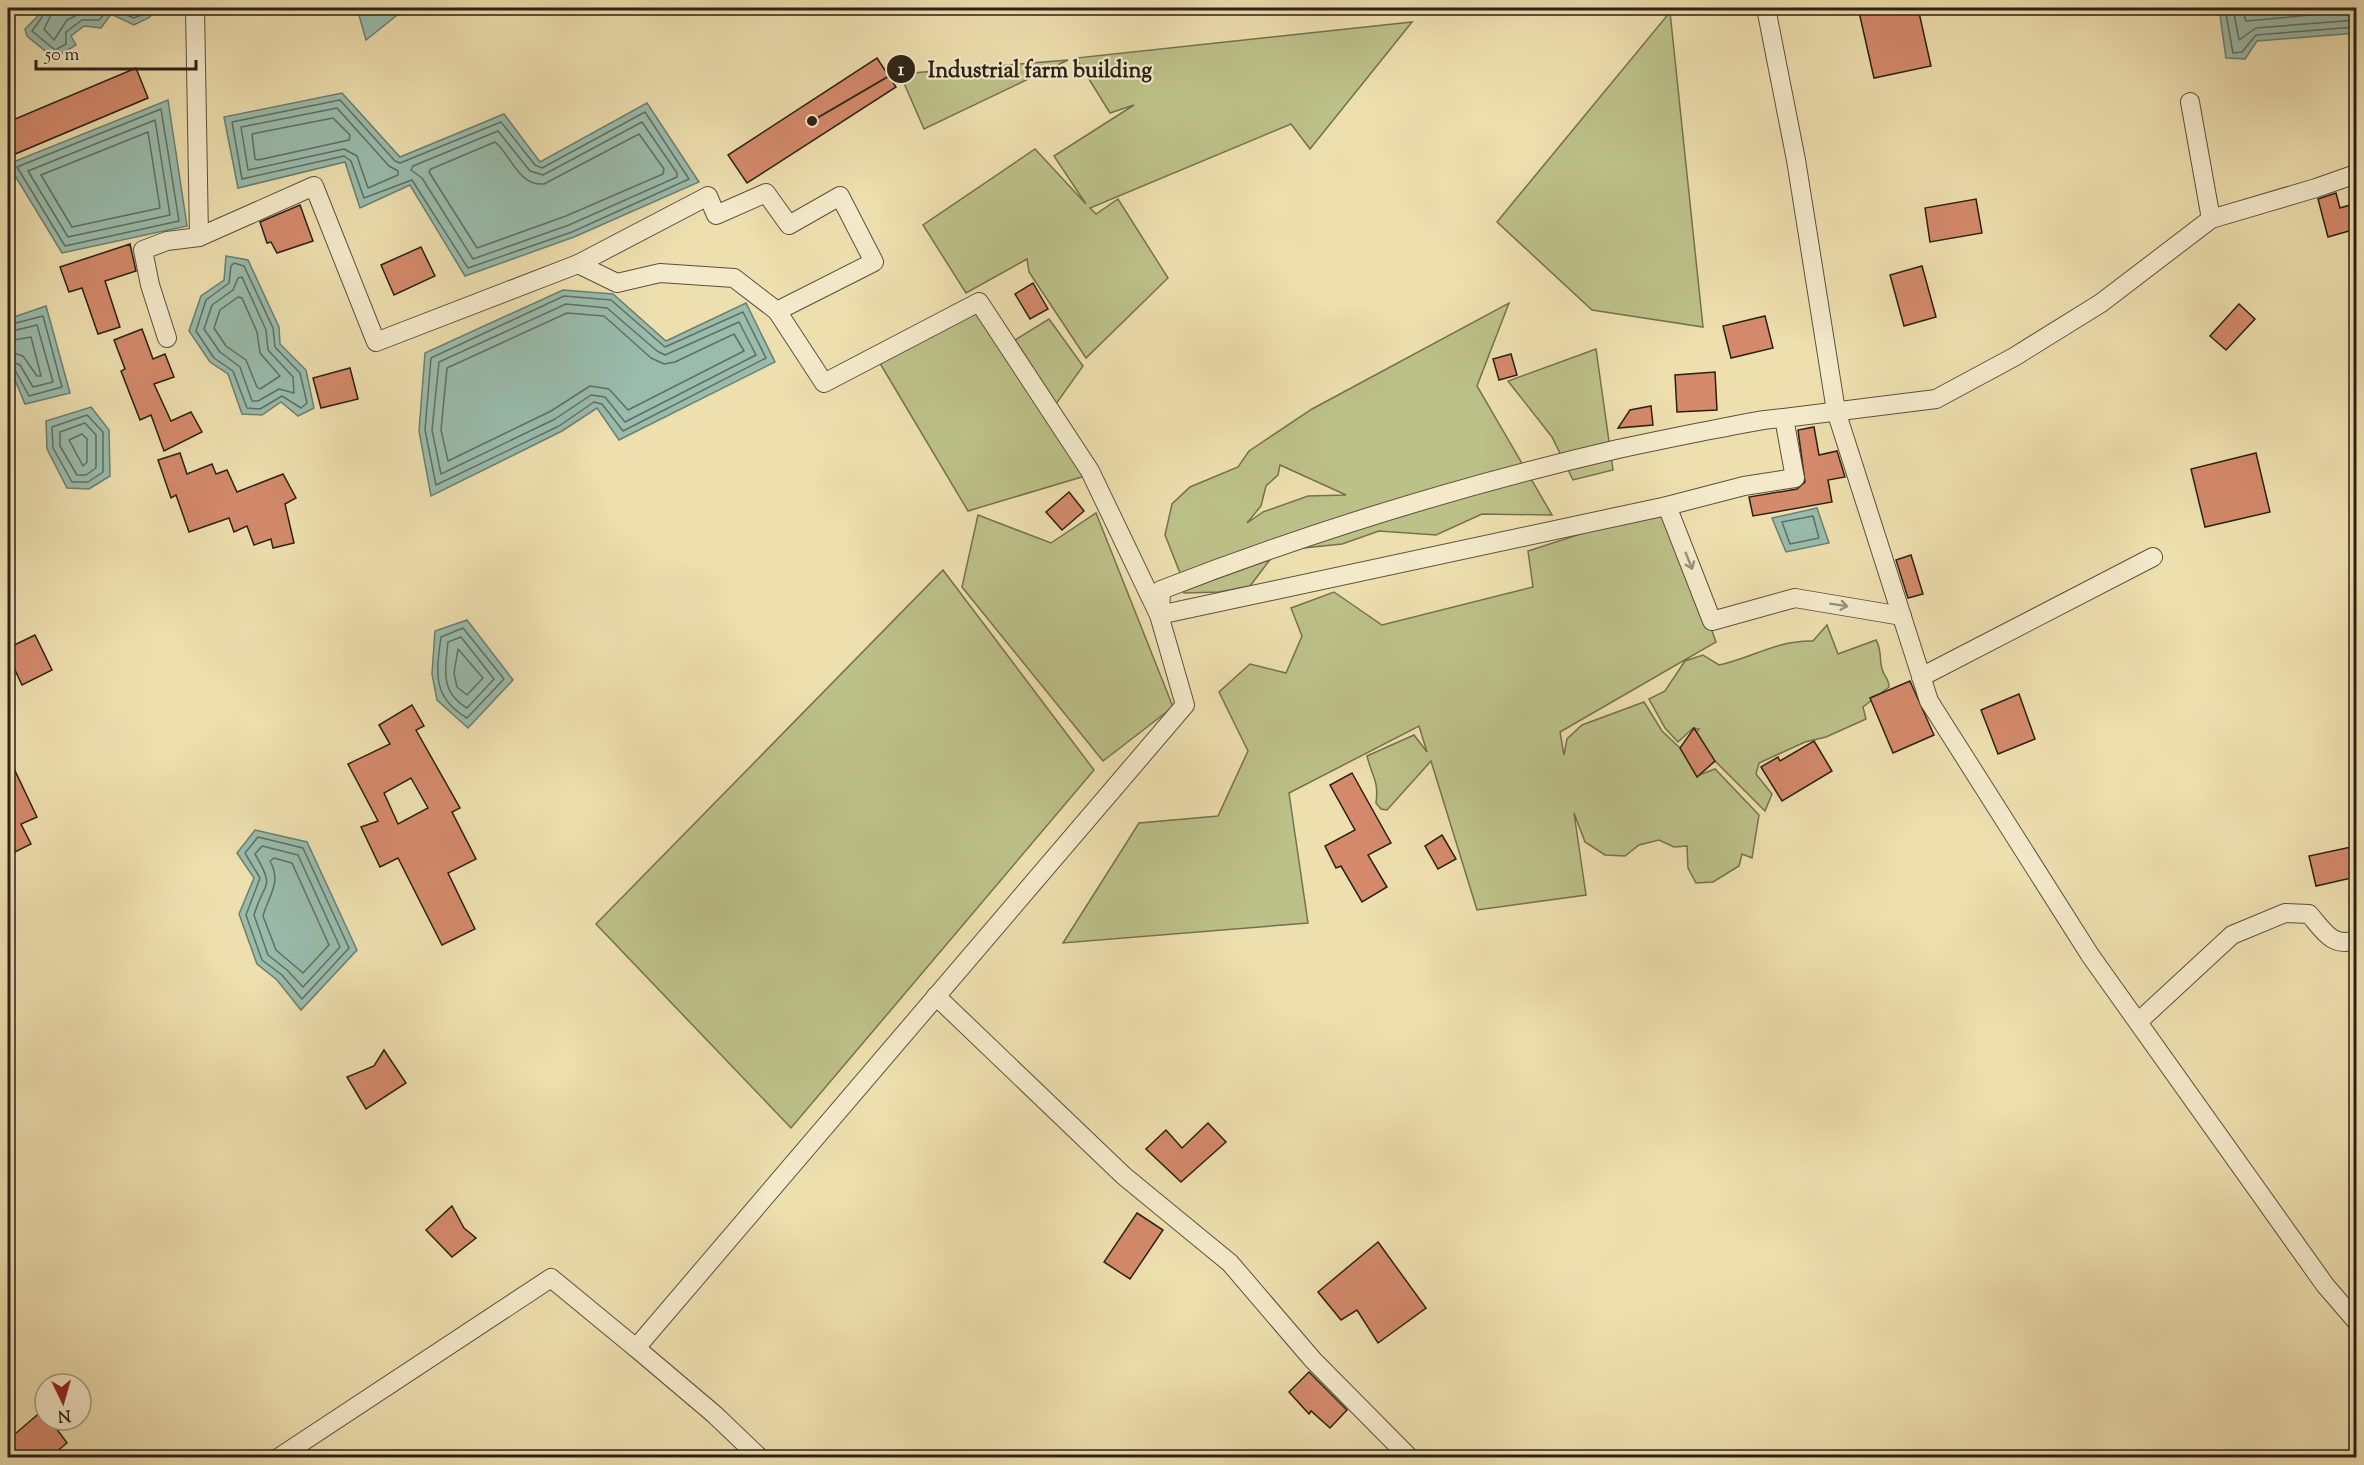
<svg xmlns="http://www.w3.org/2000/svg" width="2364" height="1465" font-family="'Sorts Mill Goudy',serif">
<rect width="100%" height="100%" fill="#eedfaf"/>
<filter id="stains"><feTurbulence type="fractalNoise" baseFrequency=".00333" numOctaves="4"/><feColorMatrix values="0 0 0 0 .2 0 0 0 0 .09 0 0 0 0 .02 0 0 0 .5 -.17"/></filter>
<radialGradient id="worn" r=".72"><stop offset=".6" stop-color="#630" stop-opacity="0"/><stop offset="1" stop-color="#630" stop-opacity=".3"/></radialGradient>
<g fill="#bcc188" stroke="#747150" stroke-width="1.5" fill-rule="evenodd">
<polygon points="1670,12 1703,327 1592,310 1497,222"/>
<polygon points="1412,22 1310,149 1291,124 1090,208 1096,214 1118,199 1168,278 1086,358 1029,272 1027,259 966,293 923,225 1035,149 1086,204 1054,156 1134,105 1110,113 1076,58"/>
<polygon points="1068,60 924,129 900,74"/>
<path d="M1509,303L1477,386L1552,515L1482,514L1436,535L1379,531L1342,544L1294,549L1272,557L1250,586L1219,592L1184,593L1182,578L1165,535L1172,504L1190,487L1238,467L1249,451L1312,409ZM1280,465L1346,495L1308,496L1263,512L1247,523L1261,506L1266,486L1278,475Z"/>
<polygon points="974,307 1085,476 968,511 878,360"/>
<polygon points="1049,319 1083,366 1056,404 1015,340"/>
<polygon points="1596,349 1613,470 1573,480 1552,437 1508,381"/>
<path d="M1667,506L1716,642L1560,732L1564,755L1567,739L1582,725L1644,702L1662,731L1680,748L1699,729L1693,728L1678,742L1665,728L1649,699L1665,691L1685,661L1703,655L1719,665C1752,658 1777,640 1813,641L1827,625L1838,654L1876,640C1882,650 1879,658 1882,669C1884,676 1889,679 1889,687L1863,707L1866,719L1826,737L1805,742L1759,763L1756,774L1772,794L1765,811L1715,761L1699,775L1715,769L1759,815L1752,858L1742,854L1739,866L1713,882L1696,883L1688,868L1687,846L1674,847L1659,840L1639,845L1625,856L1605,855L1585,842L1574,813L1586,895L1477,910L1431,761L1387,810L1381,809L1376,803C1379,780 1372,777 1367,756L1414,735L1427,752L1419,726L1289,793L1308,923L1063,943L1139,823L1218,816L1248,751L1219,692L1250,664L1286,673L1302,636L1291,608L1334,592L1382,625L1533,587L1528,551Z"/>
<polygon points="1096,513 1173,707 1103,761 962,587 978,515 1051,543"/>
<polygon points="943,570 1094,770 791,1128 596,924"/>
</g>
<g fill="#99bcad" stroke="#6d7e71" stroke-width="1.5">
<polygon points="28,8 157,8 150,17 134,25 111,14 101,28 84,26 71,36 76,45 54,58 27,36 25,29 38,16"/>
<polygon points="357,8 406,8 366,40"/>
<polygon points="2219,8 2356,8 2356,33 2257,41 2245,59 2226,58"/>
<polygon points="342,93 400,157 504,114 540,162 647,103 699,182 574,237 465,276 410,185 360,208 345,162 238,188 224,117"/>
<polygon points="168,100 187,226 62,253 8,164"/>
<polygon points="226,256 248,260 279,327 280,344 306,370 314,408 298,416 281,402 262,415 242,414 228,374 210,362 189,331 201,296 224,280"/>
<polygon points="563,290 613,294 666,341 746,303 775,362 619,440 597,408 562,431 431,496 419,431 425,353"/>
<polygon points="46,306 70,393 25,404 8,363 8,319"/>
<polygon points="91,407 109,430 110,476 89,489 67,488 47,449 46,421"/>
<polygon points="1817,508 1829,543 1786,552 1772,518"/>
<polygon points="467,620 513,680 468,728 437,700 432,674 435,631"/>
<polygon points="255,830 307,842 357,950 301,1010 277,980 257,964 239,914 254,878 237,853"/>
</g>
<g fill="none" stroke-linecap="round" stroke-linejoin="round">
<g stroke="#626e62" stroke-width="1.5">
<polyline points="36,8 42,12 42,17 32,31 55,50 66,44 66,32 82,20 99,20 110,8 134,18 146,13 149,8"/>
<polyline points="48,8 50,17 44,29 54,40 67,20 81,13 95,12 99,8"/>
<polyline points="2225,8 2233,53 2242,52 2256,35 2356,27"/>
<polyline points="2233,8 2239,40 2256,28 2356,20"/>
<polyline points="2242,8 2246,21 2356,11"/>
<polygon points="340,100 395,161 400,163 501,122 535,165 542,168 645,112 689,179 572,232 468,268 412,180 364,198 351,161 344,156 242,179 232,122"/>
<polygon points="337,108 389,166 398,171 398,175 368,188 357,156 344,149 248,170 241,127"/>
<polygon points="161,109 179,221 65,246 17,167"/>
<polygon points="333,118 350,135 349,140 258,160 255,159 252,134"/>
<polygon points="155,120 170,215 68,237 28,171"/>
<polygon points="642,122 677,173 677,177 569,225 473,259 422,178 411,170 413,166 498,131 530,171 543,175"/>
<polygon points="148,132 160,208 72,227 41,175"/>
<path d="M639,134L664,169L663,174L566,216L477,248L429,172L431,169L495,142C512,156 518,186 544,184Z"/>
<polygon points="234,263 244,266 273,328 275,347 300,373 307,403 301,408 282,396 260,409 247,408 233,371 214,358 196,331 206,300 229,283 231,266"/>
<polygon points="242,277 266,330 268,350 293,377 294,393 279,389 258,401 252,401 240,367 220,352 204,329 212,305 233,290 238,278"/>
<polygon points="564,296 611,300 665,347 743,312 766,358 623,431 602,404 594,402 559,426 436,485 425,430 431,358"/>
<polygon points="238,297 242,298 257,332 260,353 280,376 260,389 257,387 246,360 226,346 214,328 220,310"/>
<polygon points="566,304 607,308 657,351 665,355 739,322 756,355 625,422 605,397 591,395 555,419 441,474 432,430 439,362"/>
<polygon points="567,313 604,316 651,358 664,364 675,362 734,334 744,351 628,410 609,389 590,386 551,411 448,461 441,430 447,368"/>
<polyline points="8,325 43,316 62,387 29,396 15,370 8,368"/>
<polyline points="8,332 37,325 53,382 33,387 20,365 8,360"/>
<polyline points="8,341 31,337 41,376 37,376 23,356 8,351"/>
<polygon points="87,415 103,432 103,472 88,482 72,482 53,448 52,427"/>
<polygon points="85,423 96,435 96,468 86,475 77,475 60,446 60,432"/>
<polygon points="82,434 87,439 87,462 83,466 69,440"/>
<polygon points="1813,516 1819,538 1790,544 1782,522"/>
<path d="M463,628L504,679L467,718C432,697 436,673 441,637Z"/>
<path d="M461,637L494,679L467,708C440,692 445,670 448,642Z"/>
<polygon points="458,649 483,678 467,695 457,687 454,673"/>
<polygon points="258,837 303,848 349,948 302,999 282,975 262,960 246,915 260,878 245,853"/>
<path d="M262,846L298,855L340,947L303,987L287,970L268,955L254,915C264,880 276,890 255,854Z"/>
<path d="M274,858L292,863L329,945L303,973L276,950L263,916C269,895 282,882 270,861Z"/>
</g>
</g>
<g fill="#d48a6b" stroke="#2b2117" stroke-width="1.5" fill-rule="evenodd">
<polygon points="1878,8 1918,8 1931,66 1874,78 1859,12"/>
<polygon points="877,58 896,87 747,183 728,155"/>
<polygon points="136,68 148,98 8,157 8,122"/>
<polygon points="2336,193 2340,208 2356,203 2356,229 2328,237 2318,199"/>
<polygon points="1976,199 1982,233 1930,242 1925,208"/>
<polygon points="300,205 313,241 277,253 271,242 267,243 260,222"/>
<polygon points="130,244 136,271 105,281 120,327 98,334 82,288 69,292 60,267"/>
<polygon points="421,247 435,276 394,295 381,265"/>
<polygon points="1922,266 1936,317 1904,326 1890,275"/>
<polygon points="1033,283 1048,309 1030,319 1015,294"/>
<polygon points="2239,304 2255,319 2226,350 2210,336"/>
<polygon points="1765,316 1773,348 1731,358 1723,326"/>
<polygon points="142,329 153,359 165,354 174,377 154,384 171,421 191,412 202,432 164,451 151,415 140,420 121,371 125,369 114,340"/>
<polygon points="1511,354 1517,375 1499,380 1493,359"/>
<polygon points="350,368 358,399 321,408 313,378"/>
<polygon points="1715,372 1717,410 1677,412 1675,375"/>
<polygon points="1651,406 1653,425 1618,428 1630,410"/>
<polygon points="1814,427 1819,455 1837,451 1845,477 1828,480 1832,502 1753,516 1749,497 1797,489 1805,482 1798,430"/>
<polygon points="180,453 187,474 212,464 216,474 227,470 237,492 283,474 296,498 285,504 294,543 273,548 271,539 254,545 247,526 234,532 229,518 189,532 176,495 171,498 158,460"/>
<polygon points="2256,453 2270,512 2205,527 2191,469"/>
<polygon points="1069,492 1084,511 1062,530 1046,512"/>
<polygon points="1911,555 1923,594 1908,598 1896,560"/>
<polygon points="35,635 52,670 22,685 8,655 8,648"/>
<polygon points="1910,681 1934,735 1893,753 1870,698"/>
<polygon points="2019,694 2035,739 1998,754 1981,710"/>
<path d="M412,705L424,726L416,730L460,808L452,812L476,859L448,873L475,929L442,945L398,858L380,867L361,827L378,821L348,764L390,744L379,725ZM411,778L428,808L398,824L384,793Z"/>
<polygon points="1694,728 1715,761 1697,777 1680,748"/>
<polygon points="1814,741 1832,771 1782,801 1761,767 1778,757 1780,761"/>
<polygon points="8,756 37,817 21,824 31,844 15,852 8,835"/>
<polygon points="1352,773 1391,843 1368,855 1387,887 1362,902 1341,866 1336,868 1325,846 1355,830 1330,785"/>
<polygon points="1442,835 1456,859 1438,869 1425,846"/>
<polygon points="2356,846 2356,877 2316,886 2309,856"/>
<polygon points="384,1050 406,1083 366,1109 347,1077 374,1066"/>
<polygon points="1208,1123 1226,1142 1181,1182 1146,1149 1166,1130 1182,1148"/>
<polygon points="452,1206 464,1228 476,1238 452,1257 426,1230"/>
<polygon points="1137,1213 1163,1230 1130,1279 1104,1262"/>
<polygon points="1378,1242 1426,1308 1378,1343 1357,1310 1341,1320 1318,1292"/>
<polygon points="1309,1372 1347,1410 1330,1428 1311,1411 1309,1414 1289,1392"/>
<polygon points="43,1410 45,1420 50,1420 67,1443 49,1458 8,1458 8,1440"/>
</g>
<g fill="none" stroke-linecap="round" stroke-linejoin="round">
<defs>
<g id="street">
<polyline points="195,8 199,237 314,186 376,342 578,264 708,196 716,215 766,193 789,225 840,196 874,262 777,311 824,383 979,302 1090,471 1159,615"/>
<polyline points="1766,8 1796,160 1836,411 1929,701 2090,955 2325,1285 2356,1321"/>
<polyline points="2211,219 2316,188 2356,174"/>
<polyline points="578,264 617,283 660,273 734,278 777,311"/>
<polyline points="167,338 150,285 143,250 167,241 199,237"/>
<polyline points="1667,506 1712,621 1795,598 1902,616"/>
<path d="M1160,614L1161,590C1310,532 1463,485 1618,449C1651,442 1684,435 1716,429C1739,425 1760,419 1784,418"/>
<polyline points="1921,677 2153,557"/>
<polyline points="936,996 1124,1176 1230,1263 1313,1360 1410,1458"/>
<path d="M2139,1021L2232,935L2285,913L2309,914C2324,931 2332,948 2356,940"/>
<polyline points="636,1348 714,1414 760,1458"/>
<polyline points="278,1458 551,1278 636,1348 1185,705 1159,615 1667,506 1744,486 1795,478 1784,418 1936,399 2014,357 2101,303 2211,219 2190,102"/>
</g>
</defs>
<use href="#street" stroke="#5c503d" stroke-width="20"/>
<use href="#street" stroke="#f4eacb" stroke-width="18"/>
</g>
<defs><path id="oneway-shaft" d="M-6 0H5M1.5-3L5.5 0L1.5 3" fill="none" stroke-width="1.6" stroke-linecap="round" stroke-linejoin="round" transform="scale(1.5)"/></defs>
<g stroke="#9a907a">
<use href="#oneway-shaft" transform="translate(1689 561) rotate(68)"/>
<use href="#oneway-shaft" transform="translate(1839 605) rotate(9)"/>
</g>
<path fill="none" stroke="#2b2117" stroke-width="2" d="M812 121L901 69"/>
<g fill="#2b2117" stroke="#f4eacb" stroke-width="2">
<circle cx="812" cy="121" r="6"/>
<circle cx="901" cy="69" r="15"/>
</g>
<g font-size="18" text-anchor="middle" font-weight="bold" fill="#fff">
<text x="901" y="75">1</text>
</g>
<g font-size="22" text-anchor="middle" font-weight="bold" fill="#2b2117" stroke="#f4eacb" stroke-width="4.5" stroke-linejoin="round" paint-order="stroke">
<text x="1040" y="77">Industrial farm building</text>
</g>
<rect width="2364" height="1465" fill="none" stroke="#eedfaf" stroke-width="30"/>
<rect x="9" y="9" width="2346" height="1447" fill="none" stroke="#2b2117" stroke-width="3"/>
<rect x="15" y="15" width="2334" height="1435" fill="none" stroke="#2b2117" stroke-width="1.5"/>
<g transform="translate(63 1402) rotate(175)"><circle r="28" fill="#f4eacb" stroke="#a49a83" stroke-width="1.5"/>
<path d="M0-4.5L10 22L0 15L-10 22Z" fill="#8f2418"/>
<text y="-9" font-size="16" font-weight="bold" text-anchor="middle" fill="#2b2117">N</text>
</g>
<path d="M36 60v9h160v-9" fill="none" stroke="#2b2117" stroke-width="3"/>
<text x="45" y="60" font-size="18" fill="#2b2117" stroke="#f4eacb" stroke-width="4.5" paint-order="stroke">50 m</text>
<rect width="100%" height="100%" filter="url(#stains)"/>
<rect width="100%" height="100%" fill="url(#worn)"/>
</svg>
